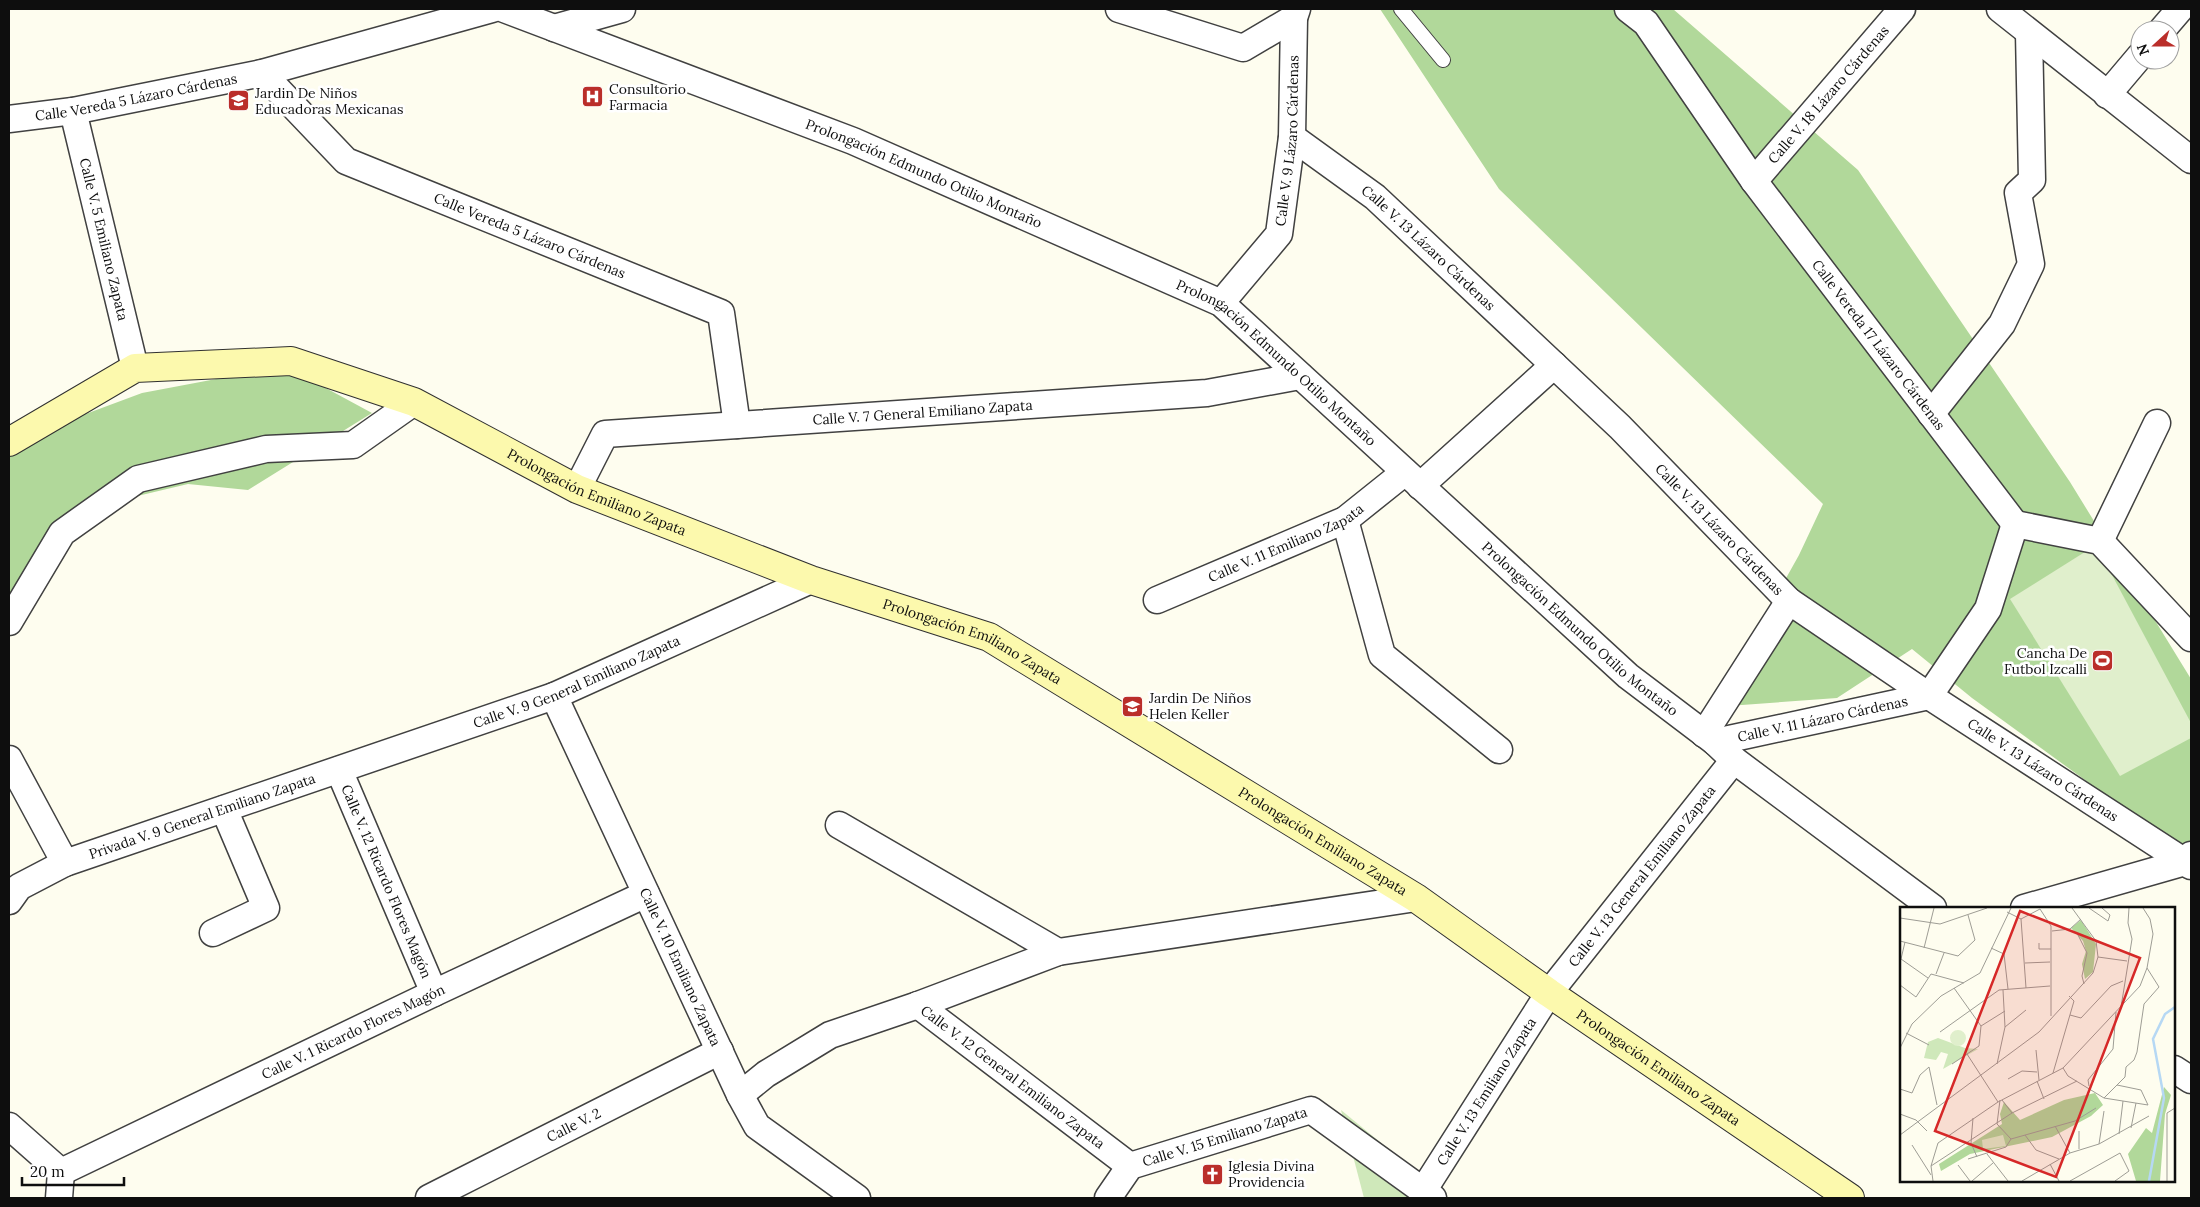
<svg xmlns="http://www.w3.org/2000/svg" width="2200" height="1207" font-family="Lora,serif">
<rect width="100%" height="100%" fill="#fefdef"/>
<polygon fill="#cfe8ba" points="1341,1110 1448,1198 1364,1198"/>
<g fill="#b1d89a">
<polygon points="1380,9 1673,9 1858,170 2070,482 2191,679 2191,857 1972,698 1912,649 1837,698 1714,707 1799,555 1823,504 1499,189"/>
<polygon points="285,366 372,413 248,490 188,484 129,498 48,560 9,638 9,450 32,434 142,393"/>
</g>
<polygon fill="#e0efcc" points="2096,545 2191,723 2191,738 2120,776 2010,599"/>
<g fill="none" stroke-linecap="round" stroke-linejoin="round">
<defs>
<polyline id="service" points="1401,9 1443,60"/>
<g id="minor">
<path id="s1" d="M504,9L853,141L1221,303L1628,676L1715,742L1734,760L1933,908"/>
<polyline points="1119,9 1243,48 1294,18"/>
<path id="s2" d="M1628,9L1646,23L1754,181L2015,524"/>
<polyline points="2000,9 2191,160"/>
<polyline points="554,28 622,9"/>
<polyline points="2162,30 2180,9"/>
<path id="s3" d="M262,73L346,161L721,313L737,425"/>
<polyline points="2107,95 2140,56"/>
<path id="s4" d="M73,111L135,368"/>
<path id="s5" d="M9,119L73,111L262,73L492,9"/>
<path id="s6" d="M1292,137L1375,197L1620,427L1789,601L1929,696L2191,866"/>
<path id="s7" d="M1754,181L1902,9"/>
<path id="s8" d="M1221,303L1279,234L1292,137L1294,18L1297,9"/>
<polyline points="1931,414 2002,324 2031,264 2018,193 2032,180 2029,33"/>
<polyline points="1420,486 1554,365"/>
<path id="s9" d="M577,489L605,434L1207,393L1300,376"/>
<polyline points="1345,520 1382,655 1499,750"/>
<polyline points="2015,524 2100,541 2191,638"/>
<polyline points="2100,541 2157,423"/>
<path id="s10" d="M1157,600L1345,520L1405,472"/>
<polyline points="9,622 62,533 138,479 266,449 353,445 414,402"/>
<path id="s11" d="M554,696L740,1095L757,1126L857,1198"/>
<polyline points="1929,696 1988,609 2015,524"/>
<polyline points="1704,734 1789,601"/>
<path id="s12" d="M1715,742L1929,696"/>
<polyline points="9,759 65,863"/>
<path id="s13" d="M339,770L434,993"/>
<polyline points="839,825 1058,952"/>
<path id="s14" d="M9,901L19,887L65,863L554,696L811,580"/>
<polyline points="2024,908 2185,862 2191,855"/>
<polyline points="213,933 266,908 224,809"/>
<path id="s15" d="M918,1005L1130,1166"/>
<polyline points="2174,1069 2191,1080"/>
<polyline points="740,1095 766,1074 830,1035 918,1005 1058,952 1416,898"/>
<polyline points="9,1126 61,1172"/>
<path id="s16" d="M61,1172L434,993L646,894"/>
<path id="s17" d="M1423,1191L1549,993L1734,760"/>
<polyline points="59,1198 61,1172"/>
<path id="s18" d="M429,1198L720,1051"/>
<path id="s19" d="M1108,1198L1130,1166L1311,1110L1433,1198"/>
</g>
<g id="secondary">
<path id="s20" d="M9,442L135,368L291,361L414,402L577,489L811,580L989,637L1416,898L1549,993L1850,1198"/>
</g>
</defs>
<use href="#service" stroke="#414141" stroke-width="16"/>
<use href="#minor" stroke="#414141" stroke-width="29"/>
<use href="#secondary" stroke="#303030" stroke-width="30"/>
<use href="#service" stroke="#fff" stroke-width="14"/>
<use href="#minor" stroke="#fff" stroke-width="26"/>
<use href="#secondary" stroke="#fcf9ad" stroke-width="28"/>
</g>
<defs>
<symbol id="hospital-square" viewBox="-11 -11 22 22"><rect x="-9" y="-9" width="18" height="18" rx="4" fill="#ba2e2a" stroke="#fff"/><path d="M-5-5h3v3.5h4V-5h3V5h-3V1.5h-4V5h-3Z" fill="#fff"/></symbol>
<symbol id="school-square" viewBox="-11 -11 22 22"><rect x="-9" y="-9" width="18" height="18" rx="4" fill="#ba2e2a" stroke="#fff"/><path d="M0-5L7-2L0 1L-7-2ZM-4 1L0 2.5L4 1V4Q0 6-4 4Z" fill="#fff"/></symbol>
<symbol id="stadium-square" viewBox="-11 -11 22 22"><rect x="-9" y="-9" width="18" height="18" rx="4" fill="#ba2e2a" stroke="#fff"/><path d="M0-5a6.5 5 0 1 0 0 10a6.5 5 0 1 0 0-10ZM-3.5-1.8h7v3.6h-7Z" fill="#fff"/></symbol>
<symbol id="church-square" viewBox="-11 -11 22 22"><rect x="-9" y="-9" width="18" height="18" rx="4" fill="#ba2e2a" stroke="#fff"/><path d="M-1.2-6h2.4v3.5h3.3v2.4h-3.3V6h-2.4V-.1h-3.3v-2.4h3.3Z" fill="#fff"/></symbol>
</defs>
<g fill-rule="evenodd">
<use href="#hospital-square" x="580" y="84" width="25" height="25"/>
<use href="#school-square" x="226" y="88" width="25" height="25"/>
<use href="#stadium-square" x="2090" y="648" width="25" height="25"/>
<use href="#school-square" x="1120" y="694" width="25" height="25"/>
<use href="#church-square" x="1200" y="1162" width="25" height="25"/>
</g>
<g text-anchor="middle" stroke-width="5" stroke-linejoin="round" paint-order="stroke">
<g font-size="14" fill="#0e0e0e" stroke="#fff" text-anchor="start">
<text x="609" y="94">Consultorio<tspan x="609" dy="16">Farmacia</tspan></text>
<text x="255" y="98">Jardin De Niños<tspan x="255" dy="16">Educadoras Mexicanas</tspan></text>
<text x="2087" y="658" text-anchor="end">Cancha De<tspan x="2087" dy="16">Futbol Izcalli</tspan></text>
<text x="1149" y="703">Jardin De Niños<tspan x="1149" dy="16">Helen Keller</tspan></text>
<text x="1228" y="1171">Iglesia Divina<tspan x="1228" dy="16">Providencia</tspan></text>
</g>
<g font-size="14" fill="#0e0e0e" stroke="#fff">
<text dy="5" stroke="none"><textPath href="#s7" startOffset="114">Calle V. 18 Lázaro Cárdenas</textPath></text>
<text dy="5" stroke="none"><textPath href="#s5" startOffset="129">Calle Vereda 5 Lázaro Cárdenas</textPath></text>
<text dy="5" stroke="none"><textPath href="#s8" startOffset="184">Calle V. 9 Lázaro Cárdenas</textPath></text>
<text dy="5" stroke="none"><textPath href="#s1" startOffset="451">Prolongación Edmundo Otilio Montaño</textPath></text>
<text dy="5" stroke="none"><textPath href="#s3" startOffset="320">Calle Vereda 5 Lázaro Cárdenas</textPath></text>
<text dy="5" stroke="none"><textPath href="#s4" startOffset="132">Calle V. 5 Emiliano Zapata</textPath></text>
<text dy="5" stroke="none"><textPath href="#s6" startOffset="176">Calle V. 13 Lázaro Cárdenas</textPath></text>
<text dy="5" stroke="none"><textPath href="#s2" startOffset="420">Calle Vereda 17 Lázaro Cárdenas</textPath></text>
<text dy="5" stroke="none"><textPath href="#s1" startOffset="855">Prolongación Edmundo Otilio Montaño</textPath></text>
<text dy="5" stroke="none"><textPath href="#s9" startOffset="380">Calle V. 7 General Emiliano Zapata</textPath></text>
<text dy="5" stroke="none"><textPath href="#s20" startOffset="636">Prolongación Emiliano Zapata</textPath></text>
<text dy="5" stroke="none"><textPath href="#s6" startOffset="581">Calle V. 13 Lázaro Cárdenas</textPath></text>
<text dy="5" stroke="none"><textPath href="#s10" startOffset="141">Calle V. 11 Emiliano Zapata</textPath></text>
<text dy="5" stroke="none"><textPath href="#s1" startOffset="1260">Prolongación Edmundo Otilio Montaño</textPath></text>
<text dy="5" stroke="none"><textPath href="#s20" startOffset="1041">Prolongación Emiliano Zapata</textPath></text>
<text dy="5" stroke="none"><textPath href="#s14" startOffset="612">Calle V. 9 General Emiliano Zapata</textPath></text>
<text dy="5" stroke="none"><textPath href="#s12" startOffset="110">Calle V. 11 Lázaro Cárdenas</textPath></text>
<text dy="5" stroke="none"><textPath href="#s6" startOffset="986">Calle V. 13 Lázaro Cárdenas</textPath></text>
<text dy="5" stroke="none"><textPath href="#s14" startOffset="214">Privada V. 9 General Emiliano Zapata</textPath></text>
<text dy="5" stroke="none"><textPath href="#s20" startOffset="1446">Prolongación Emiliano Zapata</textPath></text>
<text dy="5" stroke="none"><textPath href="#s17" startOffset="384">Calle V. 13 General Emiliano Zapata</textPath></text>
<text dy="5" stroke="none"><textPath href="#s13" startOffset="121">Calle V. 12 Ricardo Flores Magón</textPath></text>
<text dy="5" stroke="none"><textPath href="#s11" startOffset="299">Calle V. 10 Emiliano Zapata</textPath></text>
<text dy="5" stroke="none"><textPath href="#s16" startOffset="324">Calle V. 1 Ricardo Flores Magón</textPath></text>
<text dy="5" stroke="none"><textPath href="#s20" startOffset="1851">Prolongación Emiliano Zapata</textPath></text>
<text dy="5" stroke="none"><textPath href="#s15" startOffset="119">Calle V. 12 General Emiliano Zapata</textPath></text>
<text dy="5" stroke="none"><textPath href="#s17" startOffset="118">Calle V. 13 Emiliano Zapata</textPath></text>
<text dy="5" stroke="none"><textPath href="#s18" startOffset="162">Calle V. 2</textPath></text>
<text dy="5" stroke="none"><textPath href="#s19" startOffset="138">Calle V. 15 Emiliano Zapata</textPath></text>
</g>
</g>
<g transform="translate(1900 907)">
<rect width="275" height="275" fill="#fefdef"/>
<path d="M38,131L65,141L78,142L43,162L48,147L41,145L36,153L24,151L28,135Z" fill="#cfe8ba"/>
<path d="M181,13L196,37L193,65L185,72L182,57L186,44L183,34L171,21ZM264,180L271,188L265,207L260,274H236L228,247L246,221L252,226ZM195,186L203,198L191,209L152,230L70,247L41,264L39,257L102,217L100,207L104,195L120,213L164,193Z" fill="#b1d89a"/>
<path d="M50 131a8 8 0 1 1 16 0a8 8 0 1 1-16 0ZM103,228L106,239L83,242L82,233Z" fill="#e0efcc"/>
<path fill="none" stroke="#b6d8f4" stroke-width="2.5" d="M249,274L264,191L253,132L265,107L275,100"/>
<path fill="none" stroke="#9e9d95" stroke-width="1" d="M189,1L208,14L210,8L202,1M107,5L121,12M0,11L40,17L87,1M121,12L140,2L151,19V109M121,12L126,81M152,24L170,22L181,12M177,26L187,46L182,69L184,77M0,34L58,49L75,33L68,8M5,35L1,52L28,71M139,36V42H151M24,41L34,1M91,41L104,47L108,82M198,50L227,54M125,56L150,55M36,67L44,46M0,78L16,90L31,67L64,76M221,100L232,32L228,16L229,1M170,108L181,111L211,79L223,74M81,119L105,104M105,120L126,103M40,125L99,83L150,79M6,126L29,138M275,138V156M0,141L12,117L41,89L80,66L111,1M213,142L216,105M136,143L139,173M67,147L98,195M52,157L79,139L81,119L54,81M97,157L105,120L103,83M29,160L37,198M163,161L168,169L204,191L248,198M153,166L174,94L169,89M108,172L122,164L137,165M137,174L144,192M217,178L241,183L248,198M189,179L188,173L213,142M0,182L12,186L20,168L29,160M204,191L225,170L226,160L234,153L237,145L244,97L259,80L247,61M102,193L112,206M0,207L16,213L27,224M73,211L71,236L77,250M97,217L100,193M97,217L111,232M155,219L170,246M231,221L236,196M219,227L223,194M0,228L139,125L193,66L198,50L196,34L172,1M125,228L136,243L159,252M111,232L175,214L196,201M199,237L204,204M12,238L31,268M179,242V224M87,247L108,274M68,252L106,240L111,232M150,257L159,274M58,258L70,274M31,259L112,206L177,174M33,274L31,259L38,236L98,195L163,161L240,79L247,61L253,27L250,12L243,1M72,274L93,256M122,274L170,246L199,237L249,209M170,274L220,246L229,264L215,274M267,274V206L275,201"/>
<path fill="#d62828" fill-opacity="0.15" stroke="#d62828" stroke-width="2.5" d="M120,4L240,51L156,270L35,224Z"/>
<rect width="275" height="275" fill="none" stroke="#0e0e0e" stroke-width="2.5"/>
</g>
<rect width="2200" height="1207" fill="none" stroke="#0e0e0e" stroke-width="20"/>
<g transform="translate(2155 45) rotate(249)"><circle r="24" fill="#ffffff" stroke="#9f9f9f"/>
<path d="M0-4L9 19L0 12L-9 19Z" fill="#ba2e2a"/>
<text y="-8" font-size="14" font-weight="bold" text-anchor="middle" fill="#0e0e0e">N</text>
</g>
<path d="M22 1177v8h102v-8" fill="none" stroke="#0e0e0e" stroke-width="2.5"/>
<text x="30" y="1177" font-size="15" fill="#0e0e0e" stroke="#ffffff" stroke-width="4" paint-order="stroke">20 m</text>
</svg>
